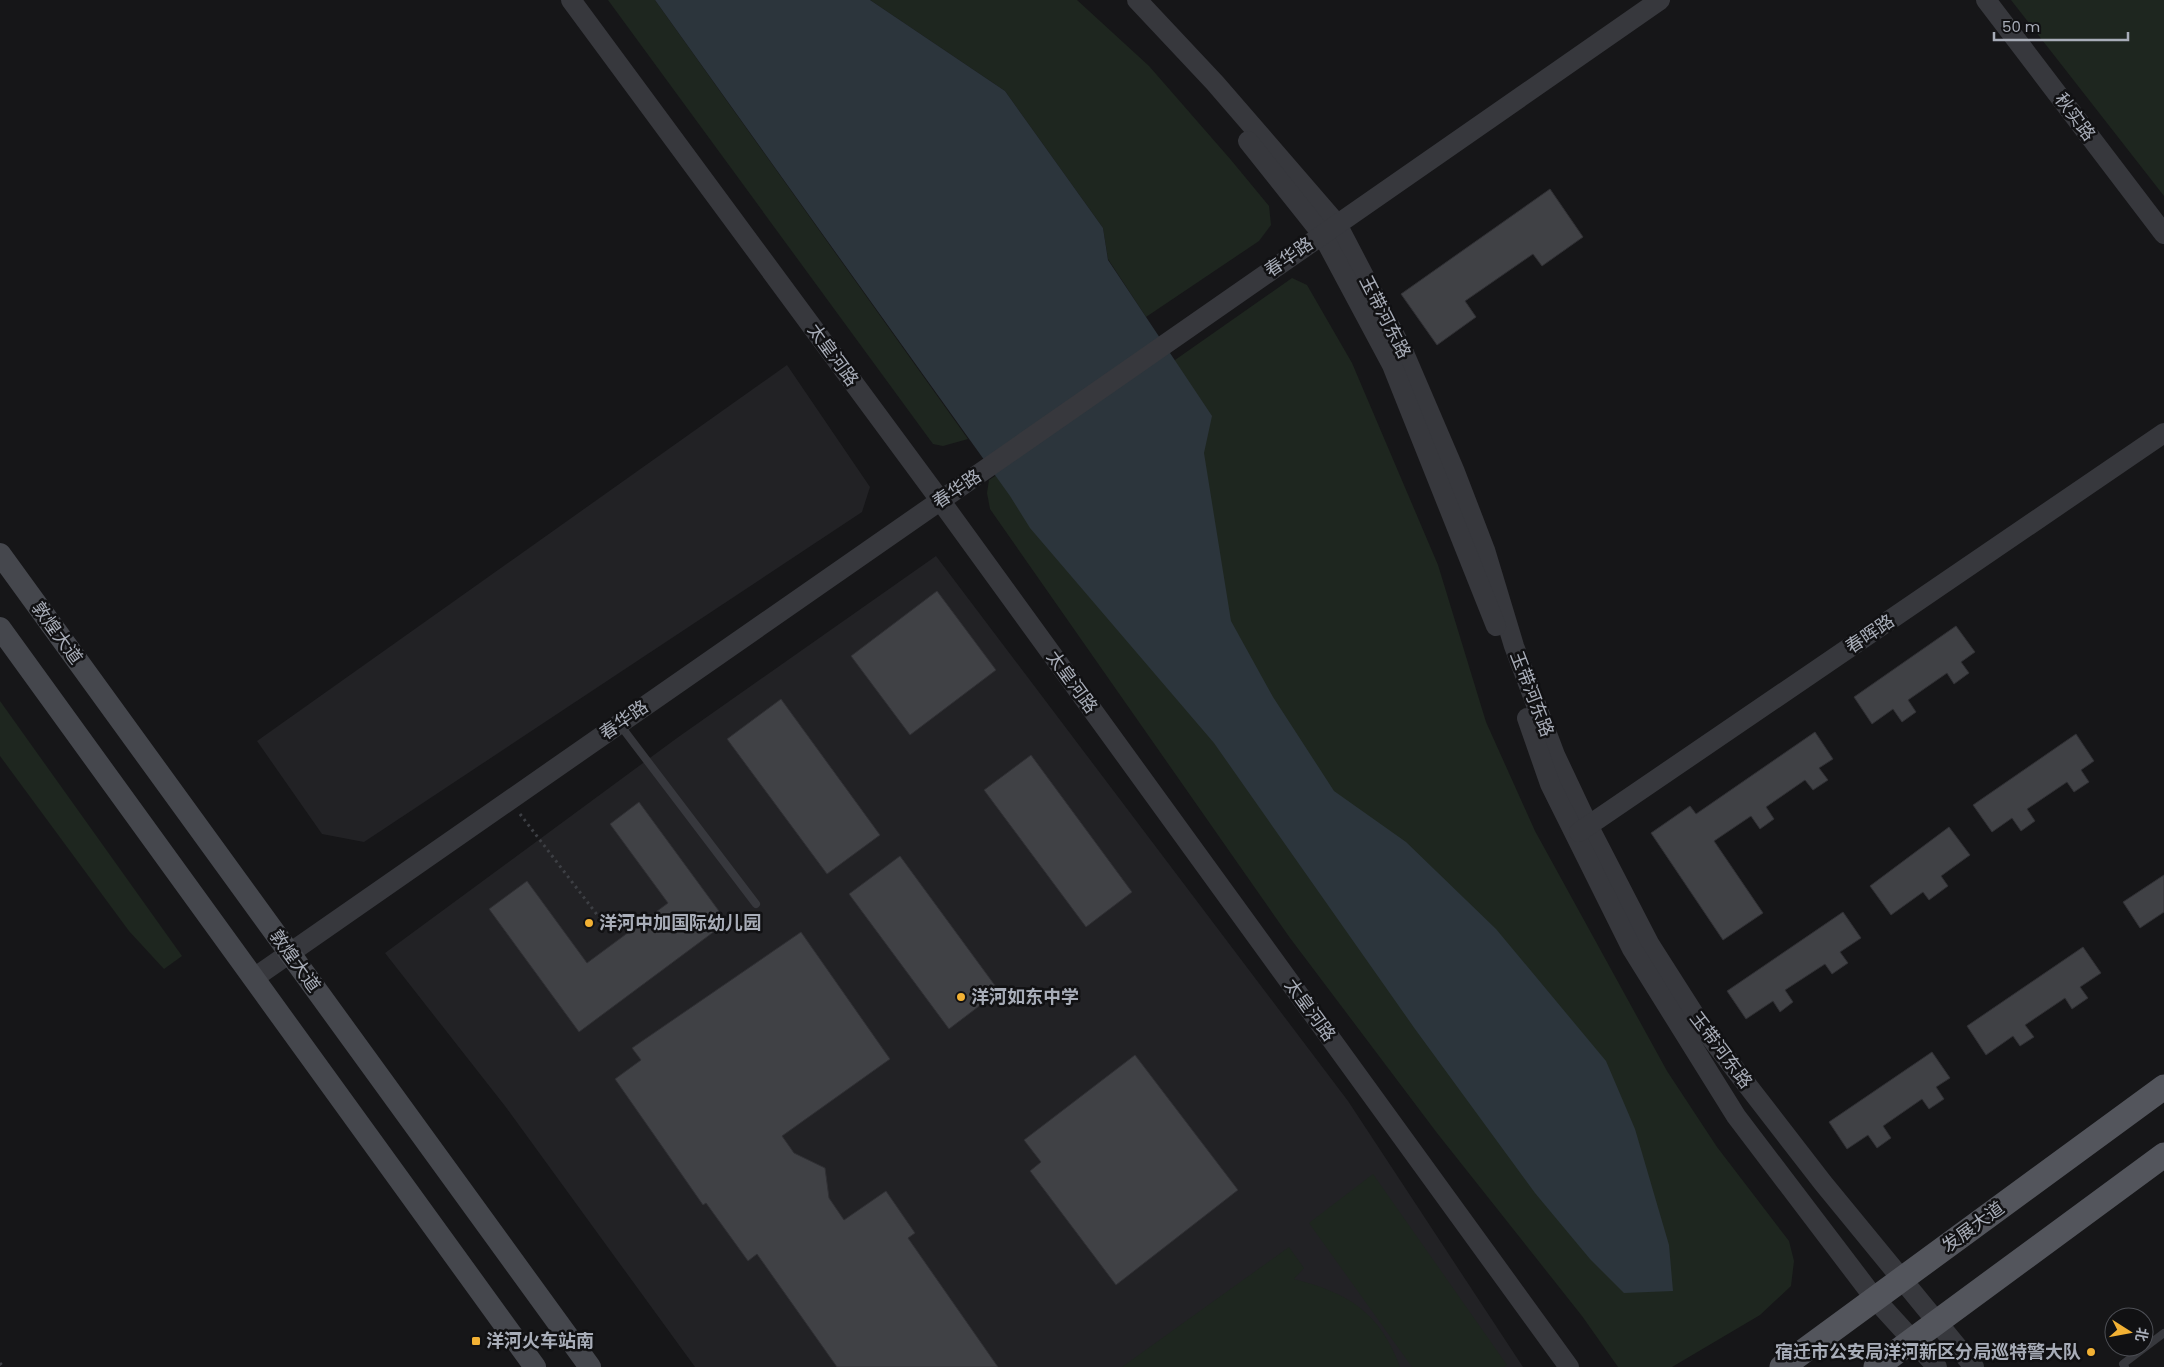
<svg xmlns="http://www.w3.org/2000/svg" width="2164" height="1367" font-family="Poppins,'Noto Sans SC',sans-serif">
<rect width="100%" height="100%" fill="#161618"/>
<g fill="#222225">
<polygon points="787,365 870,487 862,512 364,842 322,834 257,741"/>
<polygon points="936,556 1348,1101 1523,1367 695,1367 505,1106 385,953 677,738"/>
</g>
<g fill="#1e261f">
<polygon points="608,0 655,0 968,439 943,446 933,444"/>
<polygon points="870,0 1077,0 1149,66 1231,160 1269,206 1271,225 1259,241 1146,317 1108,259 1103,228 1005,91"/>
<polygon points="2011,0 2164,0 2164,196"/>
<polygon points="1292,278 1307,285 1352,363 1438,565 1486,722 1535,831 1667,1071 1717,1147 1789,1241 1794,1261 1791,1286 1760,1315 1672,1367 1618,1367 1582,1316 1437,1133 1290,938 990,509 987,493 989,480 1175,360"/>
<polygon points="0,701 182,956 164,969 129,931 0,756"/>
<polygon points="1373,1174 1507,1365 1504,1367 1412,1367 1309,1223"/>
<path d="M1289,1247L1304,1268L1294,1279C1348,1293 1380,1312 1400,1367H1122Z"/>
</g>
<polygon fill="#2c353c" points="655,0 870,0 1005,91 1103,228 1108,260 1212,416 1204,453 1231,621 1273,697 1334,791 1406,842 1496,929 1606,1061 1635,1129 1669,1245 1673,1291 1624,1293 1590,1259 1535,1193 1415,1029 1214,743 1030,528 1010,496"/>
<g fill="#404145" stroke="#303034">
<polygon points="1550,189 1583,237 1542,266 1533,254 1465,301 1476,317 1437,345 1401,294"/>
<polygon points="937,591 996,670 910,735 851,656"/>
<polygon points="1956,626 1975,652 1961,662 1969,673 1954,684 1947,673 1908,700 1916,712 1902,722 1893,709 1872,724 1854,697"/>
<polygon points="781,699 880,835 827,874 727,739"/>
<polygon points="1815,732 1833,759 1819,768 1828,780 1813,790 1805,780 1766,807 1774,819 1760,829 1751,816 1714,841 1763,913 1723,940 1651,833 1690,806 1696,814"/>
<polygon points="2076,734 2094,761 2081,770 2089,782 2074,792 2067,782 2027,809 2035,821 2021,831 2012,818 1992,832 1973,805"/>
<polygon points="1031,755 1132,892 1086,927 984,790"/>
<polygon points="639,802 727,922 579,1032 489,909 527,881 587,963 668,903 610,824"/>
<polygon points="1949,827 1970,855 1941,876 1948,886 1929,900 1923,892 1891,915 1870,886"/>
<polygon points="900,856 999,991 949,1029 849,894"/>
<polygon points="2164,875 2164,912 2140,928 2123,902"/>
<polygon points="1843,912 1861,938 1840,952 1848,963 1832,974 1825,964 1785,990 1793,1002 1780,1012 1773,1001 1746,1019 1727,991"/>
<polygon points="801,932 890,1059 782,1136 794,1153 825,1168 829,1198 844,1220 886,1191 915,1233 908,1238 998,1367 837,1367 757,1254 748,1261 706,1203 703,1205 615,1079 641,1060 632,1048"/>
<polygon points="2083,947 2101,973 2080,987 2088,998 2072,1009 2065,998 2025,1025 2034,1037 2020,1046 2013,1036 1986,1055 1967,1026"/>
<polygon points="1932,1052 1950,1078 1936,1087 1944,1099 1929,1109 1922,1099 1883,1126 1891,1138 1877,1148 1868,1135 1847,1149 1829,1122"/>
<polygon points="1135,1055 1238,1190 1116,1285 1030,1171 1041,1162 1024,1140"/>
</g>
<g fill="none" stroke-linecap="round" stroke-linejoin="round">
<g stroke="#3d3f44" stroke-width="3" stroke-dasharray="2.5 4" stroke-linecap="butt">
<polyline points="520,814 605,925"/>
<polyline points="0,1363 3,1367"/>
</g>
<g stroke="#37383d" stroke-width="8">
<polyline points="620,725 756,904"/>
<polyline points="2125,1367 2123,1364 2164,1333"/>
</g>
<g stroke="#37383d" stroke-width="20">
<polyline points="571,0 940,500 1569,1367"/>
<polyline points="1137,0 1215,83 1337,224 1404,353 1455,472 1485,550 1514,646 1555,755 1588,825 1650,945 1703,1028 1823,1183 1974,1367"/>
<polyline points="1986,0 2164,234"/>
<polyline points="1248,141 1322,234 1392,365 1496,626"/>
<polyline points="1527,718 1550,784 1632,949 1736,1116 1875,1299 1937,1367"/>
<polyline points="1579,832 2164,433"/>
<polyline points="254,978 1660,0"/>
</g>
<g stroke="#45474d" stroke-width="22">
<polyline points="0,554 590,1367"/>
<polyline points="0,628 535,1367"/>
</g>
<g stroke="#53555c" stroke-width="25">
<polyline points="1782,1367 2164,1087"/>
<polyline points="1876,1367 2164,1155"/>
</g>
</g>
<g fill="#f2b134" stroke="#111113" stroke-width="2">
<circle cx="589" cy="923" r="5"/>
<circle cx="961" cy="997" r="5"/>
<rect x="471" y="1336" width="10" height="10" rx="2.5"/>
<circle cx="2091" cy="1352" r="5"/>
</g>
<g text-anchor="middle" stroke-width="5" stroke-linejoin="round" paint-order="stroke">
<g font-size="18" fill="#a8adb8" stroke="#111113">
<text transform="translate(2075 117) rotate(53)" y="6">秋实路</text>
<text transform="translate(1289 257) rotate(-35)" y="6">春华路</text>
<text transform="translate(1385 317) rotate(63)" y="6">玉带河东路</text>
<text transform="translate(833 355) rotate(54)" y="6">太皇河路</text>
<text transform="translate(957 489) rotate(-34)" y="6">春华路</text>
<text transform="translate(57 633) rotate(54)" y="6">敦煌大道</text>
<text transform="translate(1870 634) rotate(-34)" y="6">春晖路</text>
<text transform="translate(1072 682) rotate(54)" y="6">太皇河路</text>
<text transform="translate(1532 694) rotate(69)" y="6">玉带河东路</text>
<text transform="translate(624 720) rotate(-35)" y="6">春华路</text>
<text transform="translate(295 961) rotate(54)" y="6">敦煌大道</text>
<text transform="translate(1310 1010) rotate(54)" y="6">太皇河路</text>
<text transform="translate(1721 1050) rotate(53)" y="6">玉带河东路</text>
<text transform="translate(1973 1227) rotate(-36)" y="6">发展大道</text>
</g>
<g font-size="18" font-weight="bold" fill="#a8adb8" stroke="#111113" text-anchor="start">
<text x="599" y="929">洋河中加国际幼儿园</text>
<text x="971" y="1003">洋河如东中学</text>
<text x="486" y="1347">洋河火车站南</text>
<text x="2081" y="1358" text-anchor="end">宿迁市公安局洋河新区分局巡特警大队</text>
</g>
</g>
<g transform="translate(2129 1332) rotate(101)"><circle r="24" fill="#111113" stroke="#4d4f55"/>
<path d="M0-4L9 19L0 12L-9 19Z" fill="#f2b134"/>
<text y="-8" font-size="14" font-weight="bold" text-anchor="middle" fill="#a8adb8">北</text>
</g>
<path d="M1994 32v8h134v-8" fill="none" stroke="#a8adb8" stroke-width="2.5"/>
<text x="2002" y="32" font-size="15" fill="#a8adb8" stroke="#111113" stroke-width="4" paint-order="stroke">50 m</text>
</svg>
